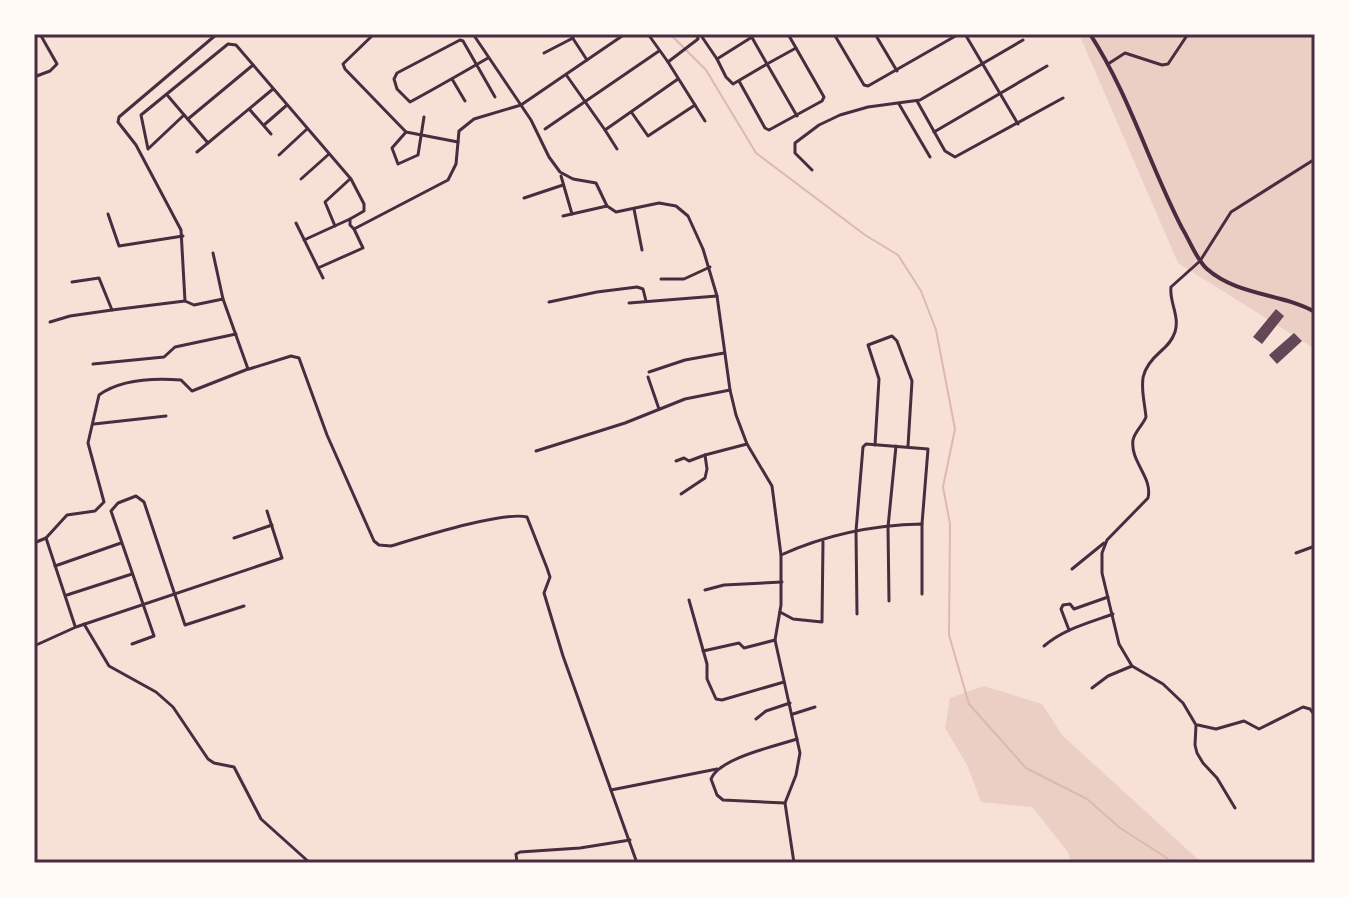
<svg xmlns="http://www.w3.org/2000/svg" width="1349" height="897" font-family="'Roboto Condensed',sans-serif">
<rect width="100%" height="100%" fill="#f7e1d7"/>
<g fill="#ebcfc5">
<polygon points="1079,34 1315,34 1315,349 1178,263"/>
<polygon points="984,686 1042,704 1063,736 1202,863 1071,863 1068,852 1032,807 981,802 967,765 945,728 950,698"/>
</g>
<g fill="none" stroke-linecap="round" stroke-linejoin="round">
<polyline stroke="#dcb8b0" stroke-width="2" points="670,34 706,70 756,153 865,235 898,255 921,291 936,330 955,429 943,487 950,524 949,635 969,704 1026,768 1087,799 1120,828 1167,858 1170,863"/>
</g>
<g fill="#644757">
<polygon points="1276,309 1284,316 1262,344 1253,337"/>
<polygon points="1294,333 1302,341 1277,364 1269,355"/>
</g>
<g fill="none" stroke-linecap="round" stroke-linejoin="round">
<g stroke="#4a2c40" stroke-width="3">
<polyline points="374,34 343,64 345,69 406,132 458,142"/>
<polyline points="473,34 531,120 549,157 560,172 573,179 596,183 607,206 616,212 659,203 676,206 688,216 703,249 717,296 730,390 736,415 747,444 772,486 781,555 781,605 775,640 800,753 796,775 785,803 794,863"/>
<polyline points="570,34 587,60"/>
<polyline points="648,34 668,62 698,39 697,34"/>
<polyline points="700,34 717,59"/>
<polyline points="750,34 767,64 796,48 788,34"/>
<polyline points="834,34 864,85 868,86 959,34"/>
<polyline points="875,34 897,71"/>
<polyline points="965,34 1018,124"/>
<polyline points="752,37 717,59 726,77 733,84 767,64 797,116"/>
<polyline points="544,53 573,38"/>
<path d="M488,58C462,73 436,88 410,102L397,89L394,79L397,73L460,40L463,41L495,97"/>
<polyline points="668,62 705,121"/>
<polyline points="1108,64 1125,53 1162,65 1168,64 1188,34"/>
<polyline points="567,76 605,130 678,79"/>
<polyline points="34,77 50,71 57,64 40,34"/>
<polyline points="452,79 465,101"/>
<polyline points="739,81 765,128 769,130 822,101 824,97 796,48"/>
<polyline points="168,96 208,143"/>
<polyline points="917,101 945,151 955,157 1063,98"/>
<polyline points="899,104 930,157"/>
<polyline points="250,110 271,134"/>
<polyline points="632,113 648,136 695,105"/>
<polyline points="184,115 148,149 141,115 228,44 236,45 351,179 364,204 364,211 350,219 350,225 354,229 448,180 456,164 459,131 474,119 521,105 625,34"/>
<polyline points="188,119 253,65"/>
<polyline points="264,125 287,105"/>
<polyline points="545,129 659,51"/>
<polyline points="605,130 617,149"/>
<polyline points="406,132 392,148 398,164 418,155 424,117"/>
<polyline points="934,132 1047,66"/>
<polyline points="197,152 273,89"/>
<polyline points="279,155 307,129"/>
<polyline points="812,170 795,153 795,143 819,125 840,115 868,107 920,100 1023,40"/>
<polyline points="561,176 572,214"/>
<polyline points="301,179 329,154"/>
<polyline points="524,198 563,185"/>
<polyline points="634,209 642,250"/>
<polyline points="108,214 119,246 183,236"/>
<polyline points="563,216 607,206"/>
<polyline points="296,223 323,278"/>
<polyline points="335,226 325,202 350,179"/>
<polyline points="304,240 350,219"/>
<polyline points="213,253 223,299"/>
<polyline points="318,268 363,248 354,229"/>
<polyline points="661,279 684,279 710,267"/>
<polyline points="72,282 99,278 112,310 185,301"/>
<polyline points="549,302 597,292 637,287 643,289 646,301"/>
<polyline points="629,303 717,296"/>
<polyline points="50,322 70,316 112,310"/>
<polyline points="93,364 164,357 175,347 236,334"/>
<path d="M249,369L291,356L299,358L327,435L374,541L379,545L391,546C418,538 503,511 527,517L547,568L550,577L544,593L563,656L637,863"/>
<polyline points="649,372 685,360 724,353"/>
<polyline points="648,377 659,409"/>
<polyline points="94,424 166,416"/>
<polyline points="875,445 879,379 868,345 892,336 897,341 912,381 908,446"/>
<polyline points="536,451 625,423 685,399 730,390"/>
<polyline points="676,461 684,458 689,461 705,455"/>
<polyline points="681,494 705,478 707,469 705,455 747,444"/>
<polyline points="46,538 75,626"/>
<polyline points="234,538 272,525"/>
<path d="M34,543L46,538L67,515L95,511L104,502L88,443L99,395C121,379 154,378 181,380L192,391L248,369L223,299L194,305L185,301L181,230L136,145L118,122L119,117L217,34"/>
<polyline points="1296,553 1315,546"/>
<path d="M781,555C825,535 874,525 922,524V594"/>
<polyline points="55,566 121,543"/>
<polyline points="1072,569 1104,543"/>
<polyline points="705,590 724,585 782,582"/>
<polyline points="67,595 132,574"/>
<polyline points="689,600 707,664 707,679 716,699 722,700 784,682"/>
<polyline points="889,601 888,527 896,446"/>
<polyline points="780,612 793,619 822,622 823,542"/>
<polyline points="857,614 856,531 863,447 866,444 928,449 922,524"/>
<polyline points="84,624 109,666 156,692 173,707 208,759 214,763 234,767 261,819 310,863"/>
<polyline points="1069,630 1061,609 1063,605 1070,604 1074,609 1108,597"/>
<polyline points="132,644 154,636 111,511 118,503 136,496 144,502 185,625 244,606"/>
<polyline points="34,646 76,627 282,558 267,511"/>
<path d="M1044,646C1064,629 1088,623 1113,614"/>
<polyline points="703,651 739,643 744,648 775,640"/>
<polyline points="1092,688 1108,676 1132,666"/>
<polyline points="793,714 815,707"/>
<polyline points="756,719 766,711 790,703"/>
<polyline points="1198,725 1216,729 1244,721 1259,729 1303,707 1310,709 1315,716"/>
<polyline points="611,790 717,769"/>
<path d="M785,803L723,800L717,795L711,779C719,758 776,746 797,739"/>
<path d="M1235,808L1217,778L1203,763L1197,753L1195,745L1196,725L1183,703L1163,684L1132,666L1119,644L1102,573V553L1107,540L1148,498C1153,477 1130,462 1133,440C1135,431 1143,425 1146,417C1143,388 1135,374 1160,352C1167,346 1172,341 1175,332C1180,316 1169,302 1171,287L1200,261L1231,212L1315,159"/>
<polyline points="517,863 516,854 520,852 580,848 630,840"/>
</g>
<path stroke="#4a2c40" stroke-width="4" d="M1090,34C1129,94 1149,164 1182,228C1190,241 1196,259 1207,269C1238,296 1281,293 1315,312"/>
</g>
<rect width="1349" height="897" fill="none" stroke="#fffaf5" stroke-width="72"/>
<rect x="36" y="36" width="1277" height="825" fill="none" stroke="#4a2c40" stroke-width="3"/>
</svg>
